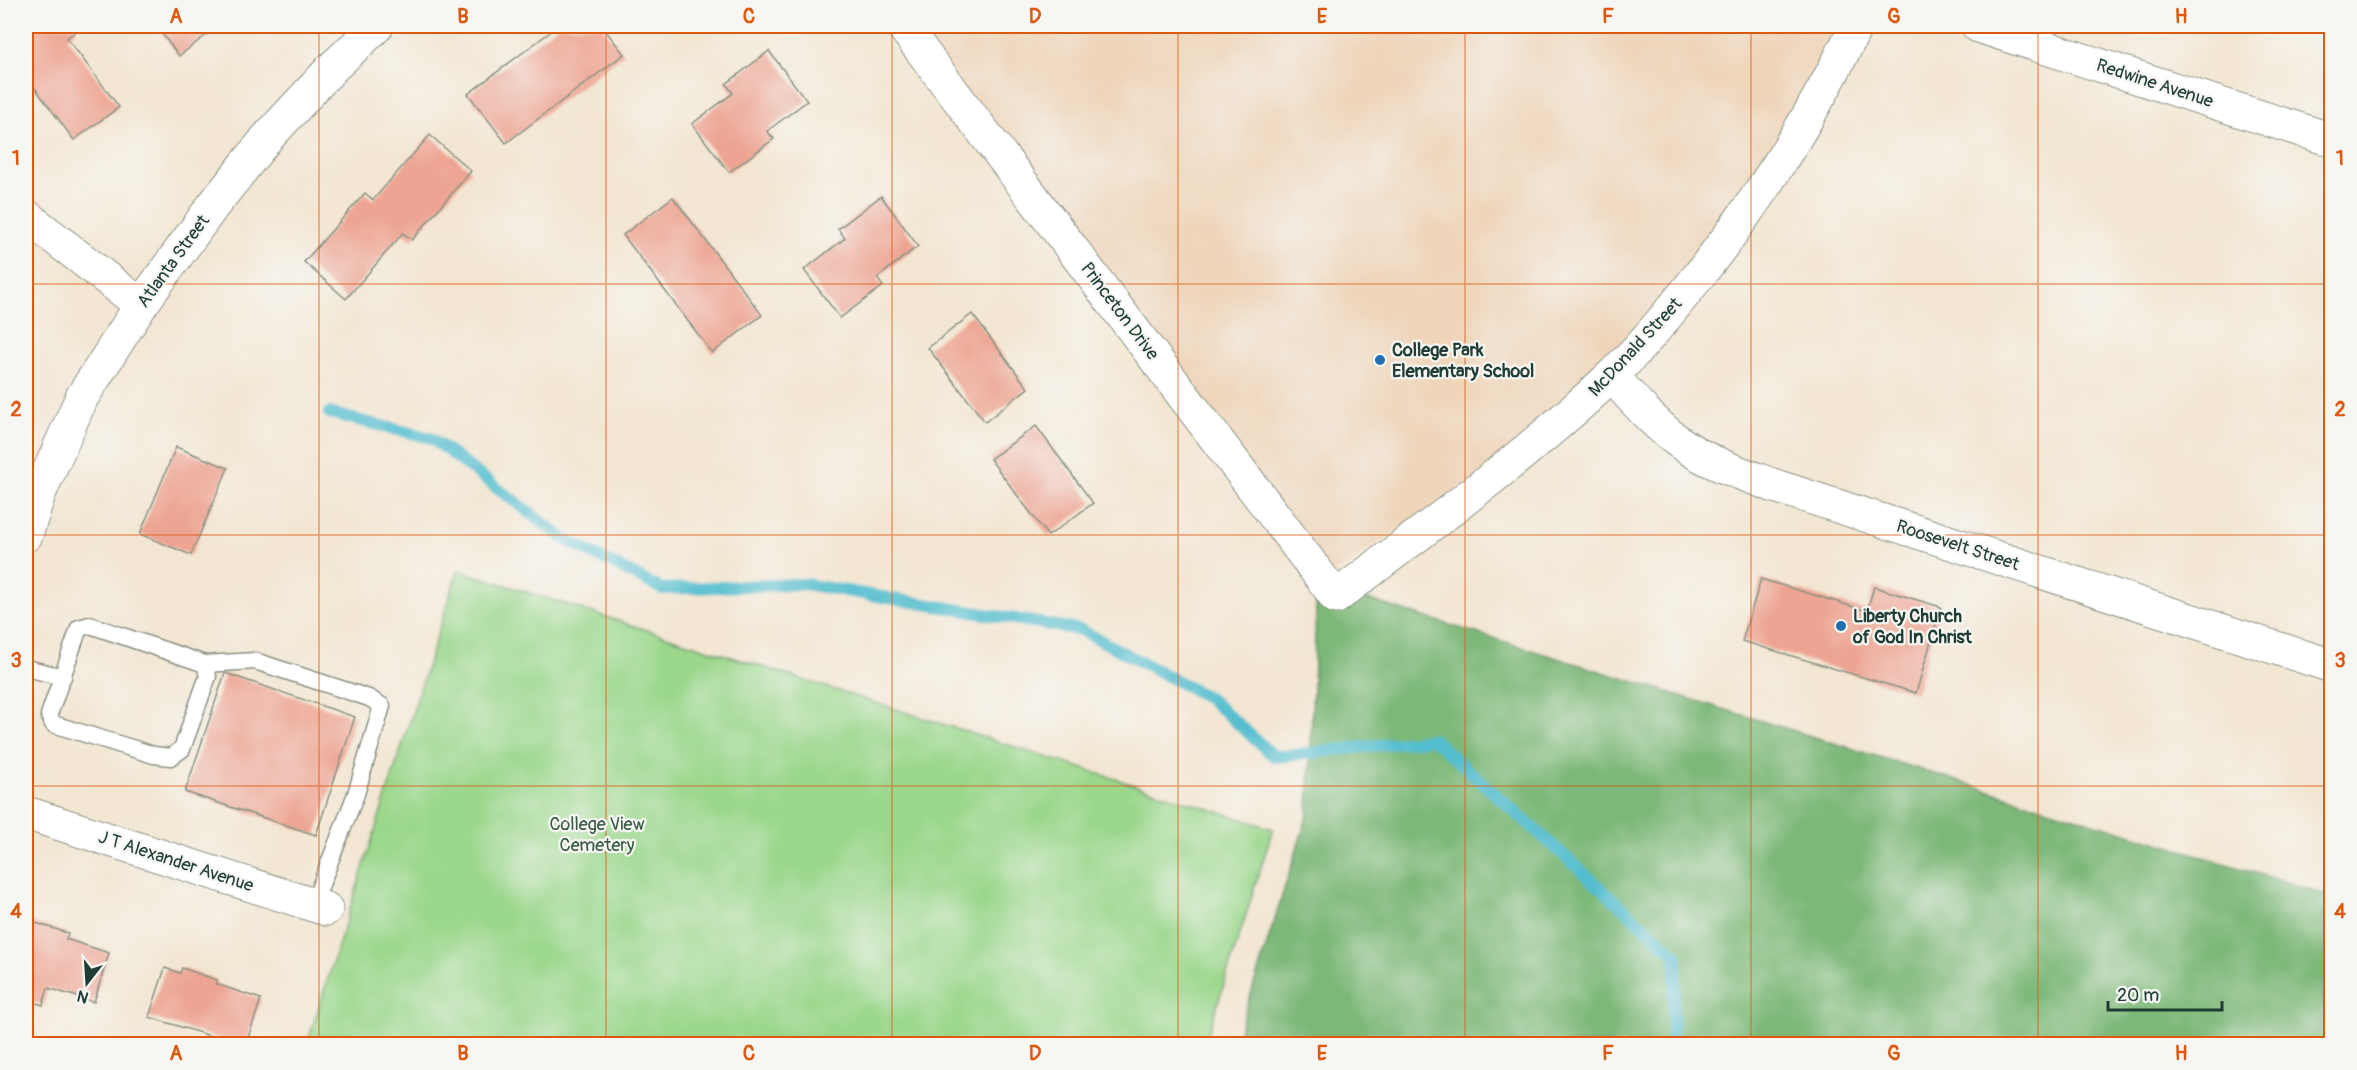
<svg xmlns="http://www.w3.org/2000/svg" width="2357" height="1070" font-family="Pangolin,sans-serif">
<rect width="100%" height="100%" fill="#f6f6f2"/>
<filter id="ink" filterUnits="userSpaceOnUse"><feTurbulence type="fractalNoise" baseFrequency=".0167" numOctaves="2"/><feDisplacementMap in="SourceGraphic" scale="12" xChannelSelector="R" yChannelSelector="G"/><feConvolveMatrix kernelMatrix="1 2 1 2 8 2 1 2 1" color-interpolation-filters="sRGB"/></filter>
<filter id="wash" filterUnits="userSpaceOnUse"><feTurbulence type="fractalNoise" baseFrequency=".008" numOctaves="4" result="noise"/><feDisplacementMap in="SourceGraphic" scale="24" xChannelSelector="R" yChannelSelector="G"/><feGaussianBlur stdDeviation="1.35" result="paint"/><feColorMatrix in="noise" values="0 0 0 0 0 0 0 0 0 0 0 0 0 0 0 0 0 1.4 0 .05"/><feComposite in="paint" operator="in"/></filter>
<g filter="url(#wash)">
<rect width="100%" height="100%" fill="#f3e6d2"/>
<polygon fill="#efd6bb" points="898,26 1845,26 1693,279 1530,441 1317,584"/>
<polygon fill="#9ad78b" stroke="#5c8a60" stroke-width="1.5" points="458,570 1273,829 1205,1044 307,1044"/>
<polygon fill="#7bb877" stroke="#4d7a56" stroke-width="1.5" points="1317,584 2331,896 2331,1044 1235,1044 1308,814"/>
<g fill="none" stroke-linecap="round" stroke-linejoin="round">
<polyline stroke="#53bdcf" stroke-width="12" points="329,413 431,438 564,539 662,589 804,584 1081,630 1209,698 1275,757 1433,739 1677,956 1671,1044"/>
</g>
<g id="blocks">
<g fill="#eda492">
<polygon points="26,26 72,26 76,31 67,38 119,107 74,140 26,76 26,59 27,58 26,55"/>
<polygon points="156,26 218,26 179,56"/>
<polygon points="558,26 602,26 624,54 506,143 468,94"/>
<polygon points="769,51 807,101 767,131 774,139 729,172 692,124 733,93 726,84"/>
<polygon points="430,135 471,171 412,240 403,233 346,299 304,262 365,193 373,200"/>
<polygon points="881,196 918,246 877,278 883,286 840,318 804,270 845,238 838,229"/>
<polygon points="673,197 762,315 712,353 623,235"/>
<polygon points="972,314 1028,388 985,422 928,348"/>
<polygon points="1036,426 1093,503 1048,536 990,459"/>
<polygon points="176,447 228,468 191,555 140,534"/>
<polygon points="1761,579 1867,611 1874,587 1941,607 1916,693 1742,641"/>
<polygon points="225,673 355,717 316,835 185,792"/>
<polygon points="26,920 68,933 66,939 109,953 94,1002 48,988 43,1005 26,1000"/>
<polygon points="165,968 180,973 182,968 217,980 216,984 261,999 246,1044 236,1044 149,1017"/>
</g>
</g>
</g>
<g filter="url(#ink)">
<use href="#blocks" fill-opacity="0" stroke="#899283" stroke-width="1.5"/>
<g fill="none" stroke-linecap="round" stroke-linejoin="round">
<defs>
<g id="lane">
<polygon points="90,625 205,664 208,676 182,749 171,757 154,755 53,724 49,715 79,628"/>
<polyline points="205,664 255,661 369,698 382,706 356,794 313,905"/>
<polyline points="26,668 63,677"/>
</g>
<g id="street">
<path d="M903,26L1336,597C1429,526 1524,458 1609,378C1640,349 1667,316 1693,283C1757,203 1812,118 1856,26"/>
<polyline points="1978,26 2332,140"/>
<polyline points="26,216 141,305"/>
<path d="M1612,376C1633,399 1653,423 1679,442C1706,462 1740,473 1772,485L2332,666"/>
<polyline points="26,535 39,494 82,397 141,305 212,207 267,138 332,68 377,26"/>
<polyline points="26,813 326,909"/>
</g>
</defs>
<use href="#lane" stroke="#899283" stroke-width="19"/>
<use href="#street" stroke="#899283" stroke-width="35"/>
<use href="#lane" stroke="#fff" stroke-width="16"/>
<use href="#street" stroke="#fff" stroke-width="33"/>
</g>
</g>
<path fill="none" stroke="#de580e" stroke-width="1.5" stroke-opacity="0.55" d="M319,26V1044M606,26V1044M892,26V1044M1178,26V1044M1465,26V1044M1751,26V1044M2038,26V1044M26,284H2332M26,535H2332M26,786H2332"/>
<g fill="#1f6fb2" stroke="#f6f6f2" stroke-width="2">
<circle cx="1380" cy="360" r="6"/>
<circle cx="1841" cy="626" r="6"/>
</g>
<g text-anchor="middle" stroke-width="4.5" stroke-linejoin="round" paint-order="stroke">
<g font-size="18" fill="#1f3d34" stroke="#f6f6f2">
<text transform="translate(2155 83) rotate(18)" y="6">Redwine Avenue</text>
<text transform="translate(173 261) rotate(-54)" y="6">Atlanta Street</text>
<text transform="translate(1120 311) rotate(53)" y="6">Princeton Drive</text>
<text transform="translate(1635 347) rotate(-47)" y="6">McDonald Street</text>
<text transform="translate(1958 545) rotate(18)" y="6">Roosevelt Street</text>
<text transform="translate(176 861) rotate(18)" y="6">J T Alexander Avenue</text>
</g>
<g font-size="18" font-weight="bold" fill="#1f3d34" stroke="#f6f6f2" text-anchor="start">
<text x="1392" y="356">College Park<tspan x="1392" dy="21">Elementary School</tspan></text>
<text x="1853" y="622">Liberty Church<tspan x="1853" dy="21">of God In Christ</tspan></text>
</g>
<g font-size="18" fill="#385c45" stroke="#f6f6f2">
<text x="597" y="830">College View<tspan x="597" dy="21">Cemetery</tspan></text>
</g>
</g>
<rect width="2357" height="1070" fill="none" stroke="#f6f6f2" stroke-width="66"/>
<g transform="translate(87 983) rotate(197)" stroke="#f6f6f2" stroke-width="4.5" paint-order="stroke">
<path d="M0-4.5L10 22L0 15L-10 22Z" fill="#1f3d34"/>
<text y="-9" font-size="16" font-weight="bold" text-anchor="middle" fill="#1f3d34">N</text>
</g>
<path d="M2108 1001v9h114v-9" fill="none" stroke="#1f3d34" stroke-width="3"/>
<text x="2117" y="1001" font-size="18" fill="#1f3d34" stroke="#f6f6f2" stroke-width="4.5" paint-order="stroke">20 m</text>
<rect x="33" y="33" width="2291" height="1004" fill="none" stroke="#de580e" stroke-width="2"/>
<g font-size="20" text-anchor="middle" font-weight="bold" fill="#de580e">
<text x="176" y="23">A</text>
<text x="463" y="23">B</text>
<text x="749" y="23">C</text>
<text x="1035" y="23">D</text>
<text x="1322" y="23">E</text>
<text x="1608" y="23">F</text>
<text x="1894" y="23">G</text>
<text x="2181" y="23">H</text>
<text x="16" y="165">1</text>
<text x="2340" y="165">1</text>
<text x="16" y="416">2</text>
<text x="2340" y="416">2</text>
<text x="16" y="667">3</text>
<text x="2340" y="667">3</text>
<text x="16" y="918">4</text>
<text x="2340" y="918">4</text>
<text x="176" y="1060">A</text>
<text x="463" y="1060">B</text>
<text x="749" y="1060">C</text>
<text x="1035" y="1060">D</text>
<text x="1322" y="1060">E</text>
<text x="1608" y="1060">F</text>
<text x="1894" y="1060">G</text>
<text x="2181" y="1060">H</text>
</g>
</svg>
